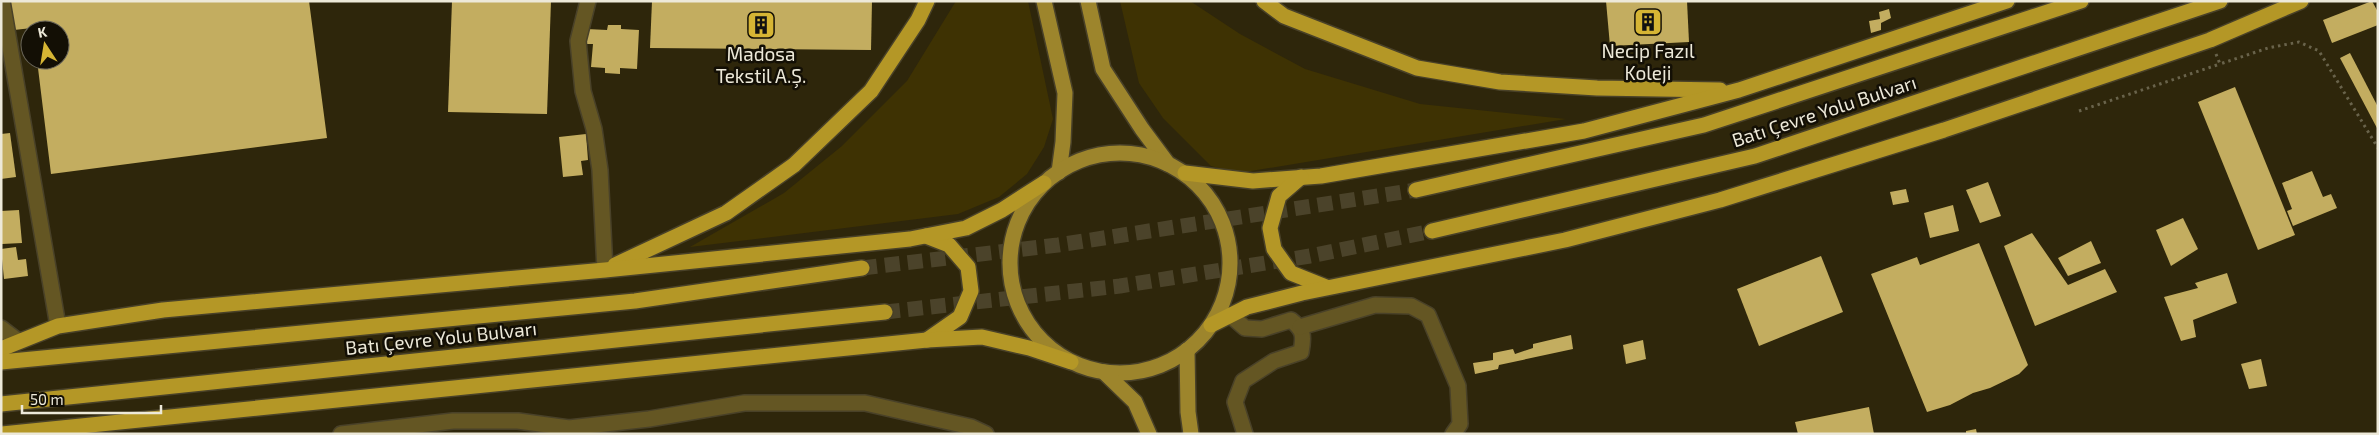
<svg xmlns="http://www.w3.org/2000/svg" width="2379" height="435" font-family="'Exo 2',sans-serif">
<rect width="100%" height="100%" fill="#2e260b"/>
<g fill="#3e3203">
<polygon points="956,1 1028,1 1053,119 1044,147 1027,174 999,197 958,214 690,247 784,193 842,146 907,81"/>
<polygon points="1120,1 1190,1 1240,34 1305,69 1420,104 1566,119 1239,173 1211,166 1163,118 1139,83"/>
</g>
<g fill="#c3ad60">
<polygon points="10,1 309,1 327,138 51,174 37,60 60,60 60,30 33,30 32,28 14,30"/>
<polygon points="452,1 551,1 547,114 448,112"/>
<polygon points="652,1 872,1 871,50 650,48"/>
<polygon points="1606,1 1687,1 1689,42 1610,46"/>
<polygon points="2372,1 2378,12 2378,25 2332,43 2323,20"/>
<polygon points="1889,9 1891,18 1881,23 1881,30 1871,33 1869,21 1880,19 1879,12"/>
<polygon points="608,25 621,25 621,29 639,30 637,69 620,68 620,74 605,73 605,68 591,67 593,44 586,44 587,29 607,30"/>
<polygon points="2350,53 2378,107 2378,130 2340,58"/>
<polygon points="2235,87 2295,235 2258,250 2198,102"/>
<polygon points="10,133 16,177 1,179 1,134"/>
<polygon points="586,134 588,160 581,161 583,175 563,177 559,137"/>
<polygon points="2312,171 2323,197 2331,194 2337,208 2293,226 2287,211 2292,209 2282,183"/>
<polygon points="1988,182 2001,216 1980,223 1966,190"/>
<polygon points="1906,189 1909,202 1893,205 1890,192"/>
<polygon points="1953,205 1959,231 1930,238 1924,213"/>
<polygon points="19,210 22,243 2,244 1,211"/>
<polygon points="2183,218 2198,249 2171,266 2156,230"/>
<polygon points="2032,233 2068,285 2105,269 2117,292 2035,326 2004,246"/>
<polygon points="2091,241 2101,263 2068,276 2058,258"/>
<polygon points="1979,243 2028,365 2019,374 1990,388 1973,393 1950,405 1927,412 1871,274 1917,257 1920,265"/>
<polygon points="16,247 18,260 26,259 28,276 4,279 1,249"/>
<polygon points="1821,256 1843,312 1759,346 1737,289"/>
<polygon points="2227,273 2237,303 2193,320 2196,337 2181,341 2164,297 2198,288 2195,283"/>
<polygon points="1571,335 1573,349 1499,365 1498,369 1475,374 1473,363 1493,360 1493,353 1513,349 1515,354 1533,348 1533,344"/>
<polygon points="1643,340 1646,359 1626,364 1623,345"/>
<polygon points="2261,359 2267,386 2249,389 2241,364"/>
<polygon points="1869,407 1874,434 1798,434 1795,422"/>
<polygon points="1976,429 1977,434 1966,434 1966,431"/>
</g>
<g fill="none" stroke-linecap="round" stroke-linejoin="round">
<g stroke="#4b432a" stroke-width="15" stroke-dasharray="15 8" stroke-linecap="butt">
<polyline points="862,268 1058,245 1416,190"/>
<polyline points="885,312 1120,286 1310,256 1432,231"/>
</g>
<defs>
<g id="minor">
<polyline points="2,1 58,326"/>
<polyline points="588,1 578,41 583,91 594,129 600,170 605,270"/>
<path d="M1230,315L1245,328L1262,329L1291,320C1304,330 1304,336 1301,352L1274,361L1243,381L1235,402L1245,434"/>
<polyline points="1300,327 1375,305 1411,306 1428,315 1458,386 1460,424 1453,434"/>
<polyline points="1,328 18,341"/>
<polyline points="341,434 453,421 518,421 569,428 649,419 744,403 865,403 971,427 986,434"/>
</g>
<g id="major">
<polyline points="1044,1 1065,93 1063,142 1059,172"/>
<polyline points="1088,1 1103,69 1142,129 1168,164"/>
<circle cx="1120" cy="263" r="110"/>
<polyline points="1187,350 1188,412 1191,434"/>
<polyline points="1104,372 1135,402 1149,434"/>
</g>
<g id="highway">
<polyline points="1264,1 1284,16 1417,68 1500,82 1597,88 1720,90"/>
<polyline points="1185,173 1253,181 1321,176 1584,131 1739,90 2007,1"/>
<polyline points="1301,177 1279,196 1270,228 1274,249 1291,273 1326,287"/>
<polyline points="1416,190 1704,125 2081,1"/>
<polyline points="1432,231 1755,156 2220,1"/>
<polyline points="926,236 949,245 968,267 971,291 960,317 927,340"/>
<polyline points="615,265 726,213 794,165 871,91 918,20 927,1"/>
<polyline points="1211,325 1247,307 1302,293 1565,240 1720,200 1944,130 2210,40 2301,1"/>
<polyline points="1,349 58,326 163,310 605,270 910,239 966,228 1002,210 1044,183"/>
<polyline points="1,362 635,301 862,268"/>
<polyline points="1,404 885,312"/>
<polyline points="2,434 927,340 982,337 1029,348 1071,362"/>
</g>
</defs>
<use href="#minor" stroke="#494128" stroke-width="18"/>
<use href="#major" stroke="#494128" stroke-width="18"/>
<use href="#highway" stroke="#494128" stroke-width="18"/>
<g stroke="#69634b" stroke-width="3" stroke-dasharray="2.5 4" stroke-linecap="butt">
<polyline points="2216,54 2220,64 2268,48 2299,42 2319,51 2378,148"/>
<polyline points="2079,111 2220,64"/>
</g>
<use href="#minor" stroke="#645623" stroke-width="15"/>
<use href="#major" stroke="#9d852c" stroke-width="15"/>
<use href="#highway" stroke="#b49726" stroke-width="15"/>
</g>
<defs>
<symbol id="building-square" viewBox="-11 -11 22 22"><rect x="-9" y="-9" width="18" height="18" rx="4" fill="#d6b534" stroke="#130f05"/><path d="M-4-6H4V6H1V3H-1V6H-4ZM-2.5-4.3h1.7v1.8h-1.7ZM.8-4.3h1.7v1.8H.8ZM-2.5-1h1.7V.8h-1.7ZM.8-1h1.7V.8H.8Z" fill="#111"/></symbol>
</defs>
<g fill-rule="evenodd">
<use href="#building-square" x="1632" y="6" width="32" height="32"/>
<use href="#building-square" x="745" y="9" width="32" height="32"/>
</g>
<g text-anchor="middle" stroke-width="5" stroke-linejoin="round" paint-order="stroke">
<g font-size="19" fill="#ede9d9" stroke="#130f05">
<text x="1648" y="58">Necip Fazıl<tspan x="1648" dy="22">Koleji</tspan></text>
<text x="761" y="61">Madosa<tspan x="761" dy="22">Tekstil A.Ş.</tspan></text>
</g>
<g font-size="19" fill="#ede9d9" stroke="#130f05">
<text transform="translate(1824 111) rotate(-18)" y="7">Batı Çevre Yolu Bulvarı</text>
<text transform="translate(441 338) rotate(-6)" y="7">Batı Çevre Yolu Bulvarı</text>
</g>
</g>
<rect width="2379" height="435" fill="none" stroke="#ede9d9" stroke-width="5"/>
<g transform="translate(45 45) rotate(348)"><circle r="24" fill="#130f05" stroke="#6a665a"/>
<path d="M0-4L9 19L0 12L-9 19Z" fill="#d6b534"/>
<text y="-8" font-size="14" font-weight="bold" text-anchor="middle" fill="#ede9d9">K</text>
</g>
<path d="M22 405v8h139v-8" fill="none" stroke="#ede9d9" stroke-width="2.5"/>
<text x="30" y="405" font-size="15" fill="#ede9d9" stroke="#130f05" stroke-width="4" paint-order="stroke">50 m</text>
</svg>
